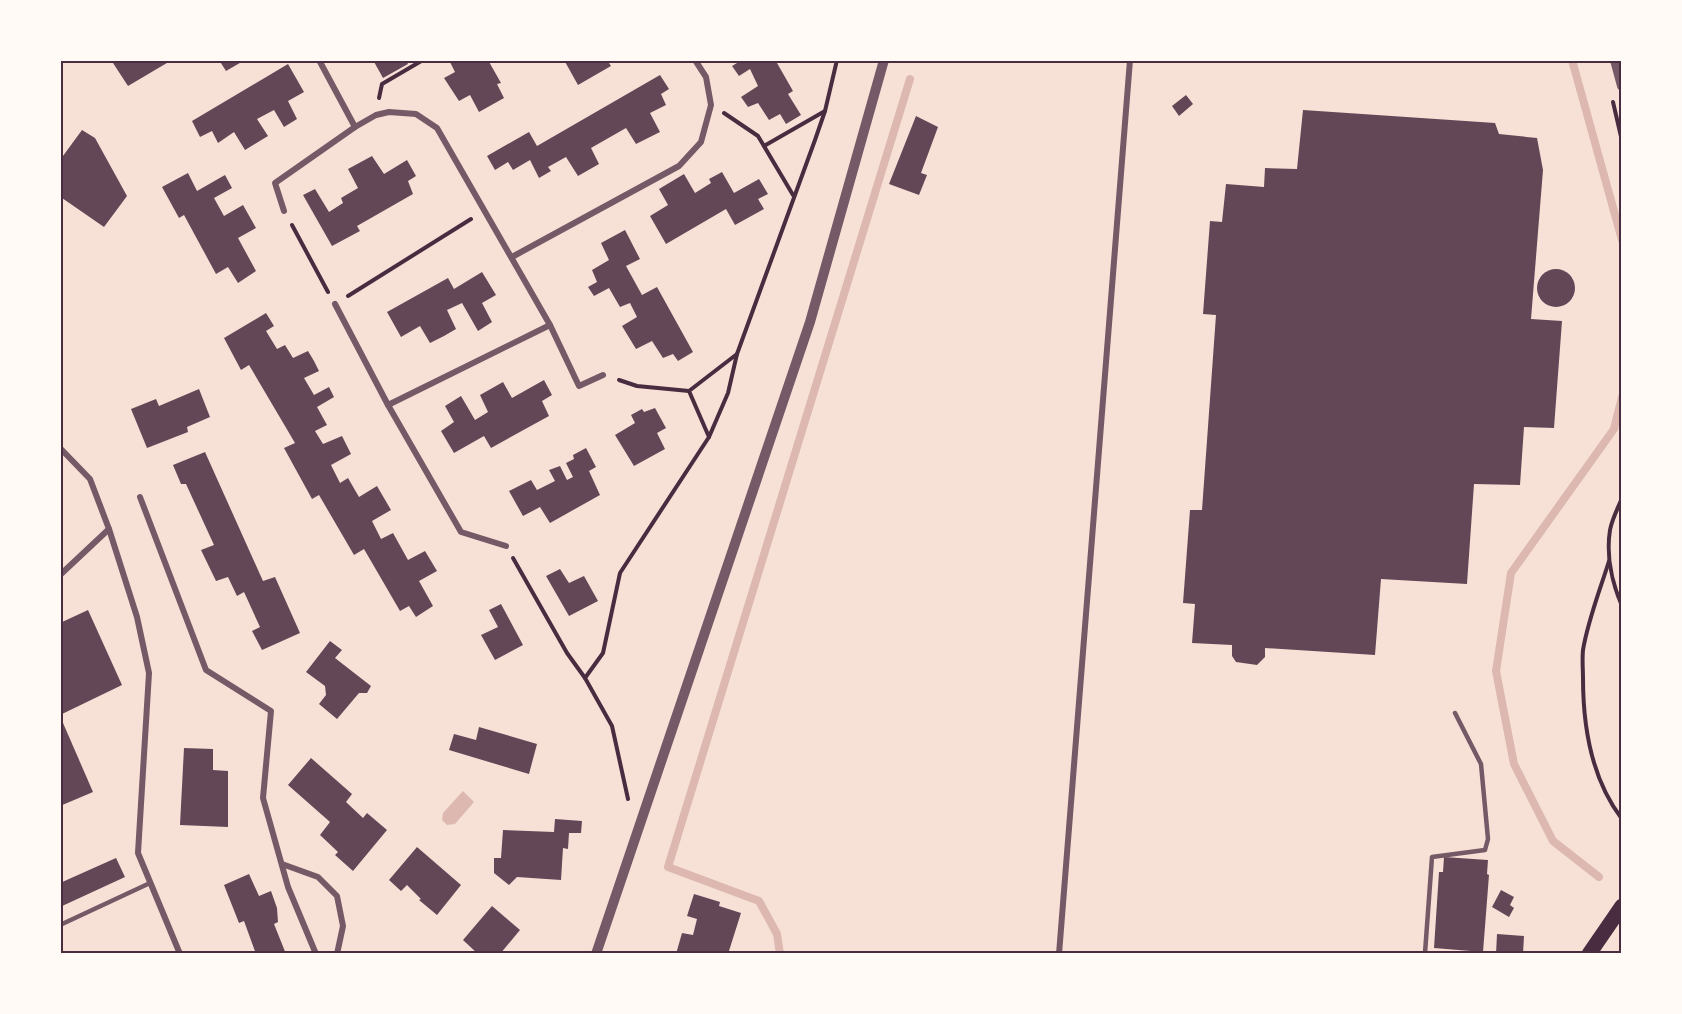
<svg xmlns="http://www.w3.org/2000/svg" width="1682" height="1014" font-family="'IBM Plex Sans',sans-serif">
<rect width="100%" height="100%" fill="#f7e1d7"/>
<polygon fill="#dcb8b0" points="463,791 474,802 455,824 447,825 442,820 443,813"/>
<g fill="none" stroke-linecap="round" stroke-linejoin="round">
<g stroke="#dcb8b0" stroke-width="8">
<polyline points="1572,60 1622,240"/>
<polyline points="1599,877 1553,841 1514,764 1496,671 1511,573 1614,429 1622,397"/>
<polyline points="780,954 777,934 759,901 668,867 910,79"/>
</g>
</g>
<g fill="#644757">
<polygon points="118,60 172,60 128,86 113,63"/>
<polygon points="219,60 245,60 226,71"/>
<polygon points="373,60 406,60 408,64 383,78"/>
<polygon points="449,60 488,60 501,83 497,84 504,98 479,112 470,95 459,101 444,78 455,72"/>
<polygon points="564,60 607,60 611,66 578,85"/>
<polygon points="742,60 782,60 777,63 793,91 788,94 801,115 786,124 780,114 769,120 758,103 748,107 741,97 758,86 750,69 739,76 732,66"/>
<polygon points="288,64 304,92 288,101 297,119 284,127 274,110 257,119 268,136 245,150 234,132 218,143 212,131 200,137 192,121"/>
<polygon points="660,75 669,89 661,94 666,105 650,113 660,132 636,144 626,128 591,148 599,164 578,176 566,157 548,167 551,171 539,178 530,160 513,170 508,162 495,170 487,156 529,132 537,146"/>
<polygon points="1186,95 1193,104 1179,116 1172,106"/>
<polygon points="1303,110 1495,123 1499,134 1537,138 1543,170 1531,319 1562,321 1554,428 1524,427 1520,485 1474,484 1467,584 1381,579 1375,655 1265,648 1265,657 1257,665 1236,662 1232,656 1232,645 1192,643 1195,604 1183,603 1190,510 1202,510 1216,315 1203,314 1210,221 1222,222 1226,184 1264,187 1265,168 1297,169"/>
<polygon points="916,116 938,127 921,173 927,175 919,195 889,184"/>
<polygon points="82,130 95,138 127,196 104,227 62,198 60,201 60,160"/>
<polygon points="372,156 384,174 407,160 416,176 408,181 413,194 357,226 360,231 332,246 303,195 315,189 329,212 343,203 341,198 358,188 348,169"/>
<polygon points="722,172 734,193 759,179 768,194 758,199 764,209 735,225 726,209 666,244 650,216 668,205 659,189 684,174 695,193 711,183 709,179"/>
<polygon points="188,173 197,191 225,175 232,188 214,198 224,216 243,205 256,228 238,238 256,271 238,283 228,267 216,274 184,215 179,218 162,187"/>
<polygon points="625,230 640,259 626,266 642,295 657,287 693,352 678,361 673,354 663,358 652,341 636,349 622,326 637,317 630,303 620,307 609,288 594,296 588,287 597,282 592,270 609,260 601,243"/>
<circle cx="1556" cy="288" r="19"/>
<polygon points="482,272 496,295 482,303 492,322 478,331 462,303 447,310 456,329 444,336 430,343 420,326 401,337 387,312 448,278 454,289"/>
<polygon points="266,313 274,326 266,331 277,349 285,345 293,358 308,351 314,361 319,371 304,378 314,395 329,387 334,397 317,407 327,425 315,431 323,444 342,436 351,454 331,465 340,483 348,478 359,497 377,486 391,510 372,521 381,539 393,533 408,560 425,551 437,571 419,581 433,606 416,617 409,606 400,611 364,549 354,555 319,495 312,499 284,448 295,443 249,365 241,370 224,338"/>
<polygon points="544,380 552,395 542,401 549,416 491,448 484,436 454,453 441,431 454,422 445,406 461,396 475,420 488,412 480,395 503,382 512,398"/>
<polygon points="199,389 210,417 187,427 188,432 147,448 131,409 156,399 159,406"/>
<polygon points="655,408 666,428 657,433 665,449 634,466 615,435 635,423 631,415 642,409 644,412"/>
<polygon points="586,448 596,467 589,471 600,495 550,523 540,507 523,516 509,491 531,480 537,490 555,481 549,470 560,466 567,480 573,477 566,463 574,459 573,455"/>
<polygon points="205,452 263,581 275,577 300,633 262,650 252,631 260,627 244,592 237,596 228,577 216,581 201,550 214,545 186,484 181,484 173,465"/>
<polygon points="560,569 569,583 584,576 598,601 569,616 546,576"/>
<polygon points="501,604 523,645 495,660 481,635 498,627 489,610"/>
<polygon points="88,610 122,685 60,715 60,623"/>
<polygon points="330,641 342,650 335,658 371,686 367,693 359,693 337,719 319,704 326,695 325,686 306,672"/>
<polygon points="60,716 93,792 60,806"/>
<polygon points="479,727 537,744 529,774 449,750 454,734 476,740"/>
<polygon points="184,748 213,749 213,770 228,771 228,827 180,825"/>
<polygon points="311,758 352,794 346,802 363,818 367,813 387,830 353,871 335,855 338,852 320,835 330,822 288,785"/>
<polygon points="555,819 582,821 581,833 569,833 568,849 563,848 561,880 517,877 509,885 494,873 494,858 501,858 503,830 554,832"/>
<polygon points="417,847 461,885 437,915 419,900 421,899 407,885 401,891 389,880"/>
<polygon points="1444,857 1488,860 1487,874 1489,875 1483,952 1434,948 1439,872 1443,872"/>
<polygon points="116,858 125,877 60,907 60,883"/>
<polygon points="249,874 259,896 271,891 277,908 278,922 274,924 286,954 256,954 244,921 239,923 224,885"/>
<polygon points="1501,890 1514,897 1510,905 1514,908 1509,917 1492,907"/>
<polygon points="694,894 720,902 719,906 741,913 728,954 676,954 682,933 693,935 697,919 687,916"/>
<polygon points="492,906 520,930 500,954 478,954 463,940"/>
<polygon points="1497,934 1524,936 1523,954 1496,954"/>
</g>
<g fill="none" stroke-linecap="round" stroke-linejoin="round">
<g stroke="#4a2c40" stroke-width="4">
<polyline points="379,98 382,84 423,60"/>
<polyline points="1613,102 1622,141"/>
<polyline points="724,113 758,136 793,195"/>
<polyline points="764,146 825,111"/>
<polyline points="292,225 328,292"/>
<polyline points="348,296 471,219"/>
<polyline points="619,380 637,386 689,391"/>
<polyline points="709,437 728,393 737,354"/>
<path d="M1622,498C1618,508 1612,519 1610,530C1606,555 1612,583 1622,606"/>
<polyline points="513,558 567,653 585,678"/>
<path d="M1609,561C1600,590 1588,620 1583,650C1582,659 1583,669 1583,678C1583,726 1592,780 1622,819"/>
<polyline points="628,799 612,726 585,678 603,653 620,573 709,437 689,391 737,354 815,140 825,111 837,60"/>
</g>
<g stroke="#755966" stroke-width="4.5">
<polyline points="60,925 150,883"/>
<polyline points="1424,954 1425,953 1432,857 1485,850 1488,839 1481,764 1455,713"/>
</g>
<g stroke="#755966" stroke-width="6">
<polyline points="319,60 355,127 376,115 389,112 416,114 437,128 550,325 579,386 603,375"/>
<polyline points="284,211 275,183 355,127"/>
<polyline points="512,257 679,166 701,142 711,105 706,77 695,60"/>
<polyline points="335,304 388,405"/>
<polyline points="60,448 90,479 109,529 137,617 149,673 138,853 180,954"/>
<polyline points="140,497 206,670 271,711 263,798 288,887 316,954"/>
<polyline points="506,546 461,532 388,405 550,325"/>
<polyline points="60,575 109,529"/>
<polyline points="282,864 318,877 337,896 343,926 337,954"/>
<polyline points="1059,954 1130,60"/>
</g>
<g stroke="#755966" stroke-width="10">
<polyline points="1615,60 1622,86"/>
<polyline points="596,954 810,322 884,60"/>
</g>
<polyline stroke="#4a2c40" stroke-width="15" points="1589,954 1622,906"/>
</g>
<rect width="1682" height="1014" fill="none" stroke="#fffaf5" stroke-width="123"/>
<rect x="62" y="62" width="1558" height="890" fill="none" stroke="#4a2c40" stroke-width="2"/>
</svg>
